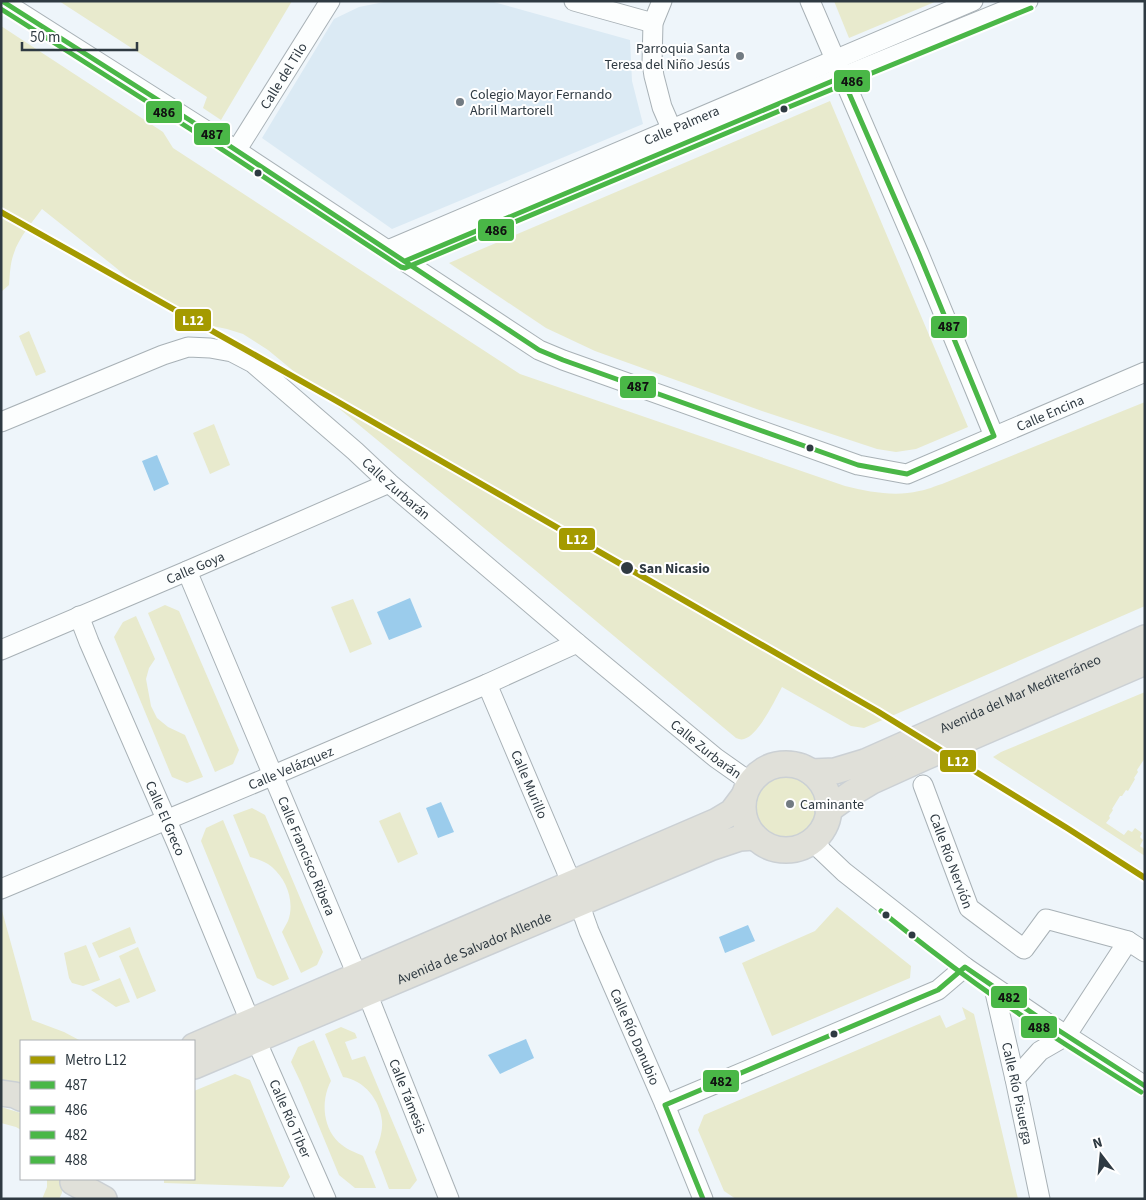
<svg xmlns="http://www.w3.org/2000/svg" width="1146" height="1200" font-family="'Source Sans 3',sans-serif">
<rect width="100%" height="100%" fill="#eef5fa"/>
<polygon fill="#dbeaf4" points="389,1 490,1 630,40 632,81 643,124 392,229 262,138 334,19 359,7"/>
<g fill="#e8eacd">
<polygon points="59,1 292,1 221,120 203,108 207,97"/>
<polygon points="834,1 937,1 849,38"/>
<path d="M1,26L163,132L173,148L520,374L845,486C870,492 895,497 919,491C927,490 935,486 942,484L1145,402V606L864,728L851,726L782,687C775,700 758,736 744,739C741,740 739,739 736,738L535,570L268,350L243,334L227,329L183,320L174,315L161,306L115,267L42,209C33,221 18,239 14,253C10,263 10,274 9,285L1,292Z"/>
<polygon points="830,101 968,427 916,449 896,452 877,449 762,411 595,351 546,328 449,263"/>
<polygon points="29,331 46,372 36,376 19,336"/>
<polygon points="214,424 230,465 210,474 193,433"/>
<polygon points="353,599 372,644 350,653 331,607"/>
<polygon points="165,605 179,611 239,750 233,764 215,772 148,613"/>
<polygon points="136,616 155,659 149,668 146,679 151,706 157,718 168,727 185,735 203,777 187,783 172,777 114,637 123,622"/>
<polygon points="1145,692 1145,758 1137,770 1138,772 1134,778 1135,779 1128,791 1126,790 1122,796 1120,796 1112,809 1113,810 1109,816 1110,818 1106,823 1124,835 1128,830 1132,832 1135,828 1142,833 1140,837 1143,840 1140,846 1145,849 1145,856 993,757 1001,752"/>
<circle cx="788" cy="805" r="34"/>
<path d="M252,808L265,815L323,952L317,965L301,973L282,932C284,928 286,925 288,921C295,902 287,880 272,867C266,862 258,859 250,857L233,815Z"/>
<polygon points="400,812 418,854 398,863 379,821"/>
<polygon points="223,820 289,979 273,986 257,978 201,841 206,828"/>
<polygon points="1,907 32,1020 64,1032 81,1041 21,1041 21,1090 1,1079"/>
<polygon points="837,907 911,966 910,978 772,1036 742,963 815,931"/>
<polygon points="130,927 136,943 99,958 92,943"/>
<polygon points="86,945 100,980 83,986 72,983 69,978 64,953"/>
<polygon points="138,947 156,991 137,999 119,956"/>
<polygon points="120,978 130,1002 116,1007 91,990"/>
<polygon points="962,1007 974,1014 1018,1199 736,1199 724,1191 698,1130 704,1115 940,1015 946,1028 966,1019"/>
<path d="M341,1027L355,1033L357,1038L345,1042L352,1060L365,1056L417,1180L410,1189H389L375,1152C379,1143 383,1131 382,1121C380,1100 364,1080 343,1077L325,1034Z"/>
<path d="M314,1040L331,1081C320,1101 323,1131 342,1145C348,1150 357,1153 363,1156L376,1188H355L339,1175L301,1083L291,1062L298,1047Z"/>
<polygon points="235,1074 250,1080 290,1177 283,1187 164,1183 164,1179 194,1179 194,1091"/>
<polygon points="1,1107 21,1113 21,1130 16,1127 1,1123"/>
<polygon points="47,1179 63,1179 62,1193 59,1199 42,1199 47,1187"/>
</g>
<g fill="#9bccec">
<polygon points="157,455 169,484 154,491 142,461"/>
<polygon points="410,598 422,627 389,640 377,612"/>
<polygon points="441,802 454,832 438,838 426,808"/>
<polygon points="748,925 755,941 725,953 719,937"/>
<polygon points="526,1039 534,1058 500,1074 488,1055"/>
</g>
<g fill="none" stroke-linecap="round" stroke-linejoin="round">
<defs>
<g id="minor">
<path id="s1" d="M2,1L210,133L539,350L563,360L858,465L907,474L1145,372"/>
<polyline points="574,1 653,23"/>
<polyline points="662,1 653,23 652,63 654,76 662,107 672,130"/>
<polyline points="810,1 919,254 994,436"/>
<path id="s2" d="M236,151L330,1"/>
<path id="s3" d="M388,250L973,1"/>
<polyline points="405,261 781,102 1028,1"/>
<path id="s4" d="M1,422L163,355L188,347L210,348L232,352L253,363L355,451L389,483L577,643L716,758L750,782"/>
<path id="s5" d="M187,571L357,975"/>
<path id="s6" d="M79,616L89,642L177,844L250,1021"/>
<path id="s7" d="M1,650L187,571L389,483"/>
<path id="s8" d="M487,684L572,884"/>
<path id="s9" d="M923,785L969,908L1024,949L1046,919L1128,941L1145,952"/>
<polyline points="813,840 822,851 844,872 965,967 1041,1019 1145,1086"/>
<path id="s10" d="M1,889L281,772L487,684L577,643"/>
<path id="s11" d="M579,903L589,931L665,1105L703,1199"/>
<path id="s12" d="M994,988L1015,1079L1040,1199"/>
<path id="s13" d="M367,993L449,1199"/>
<path id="s14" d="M256,1040L326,1199"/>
<polyline points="1015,1079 1040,1051 1066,1036 1128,941"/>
<polyline points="665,1105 938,990 965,967"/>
</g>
<g id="major">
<circle cx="786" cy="807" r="43"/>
<path id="s15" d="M811,772L835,771L865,762L1145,638"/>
<polyline points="828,810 852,793 872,781 925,757 1145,662"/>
<polyline points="194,1046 717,821 732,812 744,796"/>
<path id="s16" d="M194,1066L710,848L740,838L755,837"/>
<polyline points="1,1093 15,1095 21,1098"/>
<polyline points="73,1182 104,1199"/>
</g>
</defs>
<use href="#minor" stroke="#a8b1b6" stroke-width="21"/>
<use href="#major" stroke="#cbd0d4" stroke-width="28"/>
<use href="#minor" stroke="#fcfefe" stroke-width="19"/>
<use href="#major" stroke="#e0e0d9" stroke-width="25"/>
<defs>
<polyline id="bus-1" points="2,1 210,133 539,350 563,360 858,465 907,474 994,436 919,254 842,77 405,261"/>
<polyline id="bus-2" points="1,9 206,139 401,267 405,268 784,109 1031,8"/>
<polyline id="bus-3" points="703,1199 665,1105 938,990 965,967 1041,1019 1145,1086"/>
<path id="bus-4" d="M881,911C912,936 943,960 975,983C1029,1022 1085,1057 1141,1092"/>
</defs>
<use href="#bus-1" stroke="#fff" stroke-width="9"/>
<use href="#bus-2" stroke="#fff" stroke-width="9"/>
<use href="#bus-3" stroke="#fff" stroke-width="9"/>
<use href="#bus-4" stroke="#fff" stroke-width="9"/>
<use href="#bus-1" stroke="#4ab747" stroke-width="5"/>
<use href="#bus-2" stroke="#4ab747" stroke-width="5"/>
<use href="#bus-3" stroke="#4ab747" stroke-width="5"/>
<use href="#bus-4" stroke="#4ab747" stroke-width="5"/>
<defs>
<polyline id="metro-1" points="1,212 333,399 877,711 1067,828 1145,878"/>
</defs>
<use href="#metro-1" stroke="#fff" stroke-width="10"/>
<use href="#metro-1" stroke="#a49a00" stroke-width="6"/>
</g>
<g fill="#727b82" stroke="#fff" stroke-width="2">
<circle cx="740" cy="56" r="5"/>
<circle cx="460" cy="102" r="5"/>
<circle cx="790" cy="804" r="5"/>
</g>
<g fill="#2f3a42" stroke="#fff" stroke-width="2">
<circle cx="784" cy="109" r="4.5"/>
<circle cx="258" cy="173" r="4.5"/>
<circle cx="810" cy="448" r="4.5"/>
<circle cx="627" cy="568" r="7"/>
<circle cx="886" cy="915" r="4.5"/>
<circle cx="912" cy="935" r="4.5"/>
<circle cx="834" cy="1034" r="4.5"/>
</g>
<g text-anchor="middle" stroke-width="4" stroke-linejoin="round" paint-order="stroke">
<g font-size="14" fill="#2f3a42" stroke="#fff" text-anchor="start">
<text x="730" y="53" text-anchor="end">Parroquia Santa<tspan x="730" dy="16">Teresa del Niño Jesús</tspan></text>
<text x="470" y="99">Colegio Mayor Fernando<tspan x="470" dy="16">Abril Martorell</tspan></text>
<text x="800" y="809">Caminante</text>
</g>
<g font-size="14" fill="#2f3a42" stroke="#fff">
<text dy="5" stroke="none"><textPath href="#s2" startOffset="89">Calle del Tilo</textPath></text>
<text dy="5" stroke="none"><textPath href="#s3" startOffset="319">Calle Palmera</textPath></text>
<text dy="5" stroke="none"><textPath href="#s1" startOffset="1185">Calle Encina</textPath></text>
<text dy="5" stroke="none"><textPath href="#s4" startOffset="460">Calle Zurbarán</textPath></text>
<text dy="5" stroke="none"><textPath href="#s7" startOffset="211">Calle Goya</textPath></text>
<text dy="5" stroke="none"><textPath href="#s15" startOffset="225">Avenida del Mar Mediterráneo</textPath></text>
<text dy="5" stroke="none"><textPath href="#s4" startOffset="865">Calle Zurbarán</textPath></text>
<text dy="5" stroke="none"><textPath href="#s10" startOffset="314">Calle Velázquez</textPath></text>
<text dy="5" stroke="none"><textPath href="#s8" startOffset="109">Calle Murillo</textPath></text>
<text dy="5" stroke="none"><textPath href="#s6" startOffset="220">Calle El Greco</textPath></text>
<text dy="5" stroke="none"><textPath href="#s5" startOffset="309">Calle Francisco Ribera</textPath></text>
<text dy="5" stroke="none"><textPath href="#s9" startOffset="81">Calle Río Nervión</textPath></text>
<text dy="5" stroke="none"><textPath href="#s16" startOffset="304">Avenida de Salvador Allende</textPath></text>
<text dy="5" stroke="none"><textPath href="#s11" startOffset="145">Calle Río Danubio</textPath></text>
<text dy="5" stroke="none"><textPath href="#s12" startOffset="108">Calle Río Pisuerga</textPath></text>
<text dy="5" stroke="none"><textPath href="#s13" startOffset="111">Calle Támesis</textPath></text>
<text dy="5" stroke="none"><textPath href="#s14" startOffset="86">Calle Río Tiber</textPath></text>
</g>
<g font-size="14" font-weight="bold" fill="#2f3a42" stroke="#fff" text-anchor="start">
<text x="639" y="573">San Nicasio</text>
</g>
</g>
<g stroke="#fff" stroke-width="2">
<rect x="833" y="69" width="38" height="24" rx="5" fill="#4ab747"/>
<rect x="145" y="100" width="38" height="24" rx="5" fill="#4ab747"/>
<rect x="193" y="122" width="38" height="24" rx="5" fill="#4ab747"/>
<rect x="477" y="218" width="38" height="24" rx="5" fill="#4ab747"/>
<rect x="174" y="308" width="38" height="24" rx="5" fill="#a49a00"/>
<rect x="930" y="315" width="38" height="24" rx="5" fill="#4ab747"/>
<rect x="619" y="375" width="38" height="24" rx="5" fill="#4ab747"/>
<rect x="558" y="527" width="38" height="24" rx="5" fill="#a49a00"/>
<rect x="939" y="749" width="38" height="24" rx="5" fill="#a49a00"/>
<rect x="990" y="985" width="38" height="24" rx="5" fill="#4ab747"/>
<rect x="1020" y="1015" width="38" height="24" rx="5" fill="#4ab747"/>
<rect x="702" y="1069" width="38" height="24" rx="5" fill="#4ab747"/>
</g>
<g font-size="14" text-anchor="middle" font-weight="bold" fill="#fff">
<text x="193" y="325">L12</text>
<text x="577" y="544">L12</text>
<text x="958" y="766">L12</text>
</g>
<g font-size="14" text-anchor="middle" font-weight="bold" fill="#111">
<text x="852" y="86">486</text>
<text x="164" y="117">486</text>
<text x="212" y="139">487</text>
<text x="496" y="235">486</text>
<text x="949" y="331">487</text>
<text x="638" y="391">487</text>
<text x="1009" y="1002">482</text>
<text x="1039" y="1032">488</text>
<text x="721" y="1086">482</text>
</g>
<rect width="1146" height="1200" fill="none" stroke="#2f3a42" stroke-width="5"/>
<rect x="20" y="1040" width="175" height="140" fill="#ffffff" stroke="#acb0b3"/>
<rect x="30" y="1056" width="25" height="8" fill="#a49a00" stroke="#acb0b3"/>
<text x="65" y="1065" font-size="15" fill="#2f3a42">Metro L12</text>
<rect x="30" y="1081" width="25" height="8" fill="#4ab747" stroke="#acb0b3"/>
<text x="65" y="1090" font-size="15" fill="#2f3a42">487</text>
<rect x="30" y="1106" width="25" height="8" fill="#4ab747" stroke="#acb0b3"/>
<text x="65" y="1115" font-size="15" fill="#2f3a42">486</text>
<rect x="30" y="1131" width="25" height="8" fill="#4ab747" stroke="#acb0b3"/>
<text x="65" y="1140" font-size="15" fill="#2f3a42">482</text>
<rect x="30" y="1156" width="25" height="8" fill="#4ab747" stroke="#acb0b3"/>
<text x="65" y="1165" font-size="15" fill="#2f3a42">488</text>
<g transform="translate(1101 1155) rotate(344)" stroke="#ffffff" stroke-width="4" paint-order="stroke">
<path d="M0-4L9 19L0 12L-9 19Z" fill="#2f3a42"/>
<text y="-8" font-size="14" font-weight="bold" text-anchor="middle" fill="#2f3a42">N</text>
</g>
<path d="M22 42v8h115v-8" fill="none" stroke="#2f3a42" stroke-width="2.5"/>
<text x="30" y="42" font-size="15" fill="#2f3a42" stroke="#ffffff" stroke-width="4" paint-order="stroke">50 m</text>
</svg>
